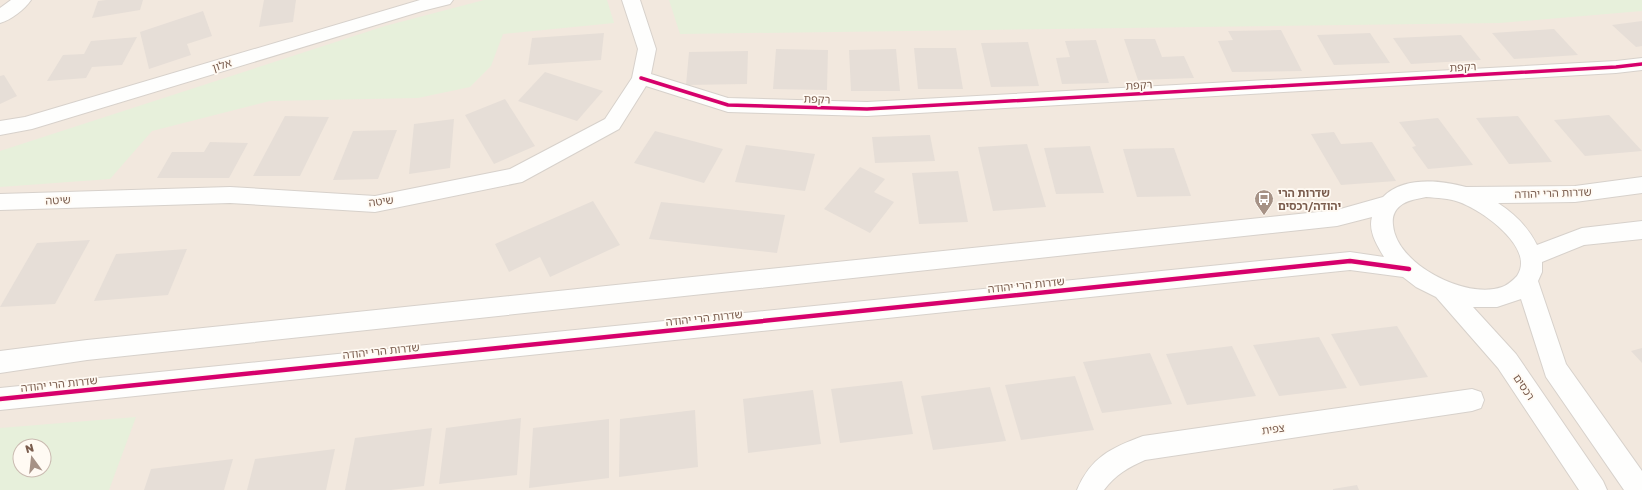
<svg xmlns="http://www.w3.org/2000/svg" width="1642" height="490" font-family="'Golos Text','Noto Sans Hebrew',sans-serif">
<rect width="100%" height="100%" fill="#f9f5f0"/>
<path fill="#f2e8de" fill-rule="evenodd" d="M0,0H1642V490H0ZM20,446H44V470H20Z"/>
<g fill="#e7f0db" fill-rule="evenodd">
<polygon points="484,0 607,0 614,23 503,34 491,66 470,87 418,98 270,101 152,131 110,179 0,187 0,151 385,26"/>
<polygon points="669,0 1642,0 1642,11 1500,23 680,34"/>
<path d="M136,417L109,490H0V428ZM20,446H44V470H20Z"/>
</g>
<g fill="#e6ded7">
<polygon points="106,0 143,0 140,10 92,18 98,1"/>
<polygon points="264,0 296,0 293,22 259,27"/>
<polygon points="203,11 212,36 187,44 191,55 149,69 140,32"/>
<polygon points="1642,21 1642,46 1636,47 1612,25"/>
<polygon points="1554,29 1578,55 1514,59 1492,33"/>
<polygon points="1281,30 1302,71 1232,72 1218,41 1233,40 1228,31"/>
<polygon points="604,33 601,60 528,65 532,38"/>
<polygon points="1370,33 1390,63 1334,65 1317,35"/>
<polygon points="1461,35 1481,60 1411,64 1393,38"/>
<polygon points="137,37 122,65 92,67 86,78 47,81 63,55 84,54 91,41"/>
<polygon points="1124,39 1155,39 1162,57 1184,56 1194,78 1138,80"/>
<polygon points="1096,40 1109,83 1062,84 1056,58 1070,57 1065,41"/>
<polygon points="1028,42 1039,86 991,87 981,43"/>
<polygon points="914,48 956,48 963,89 918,89"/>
<polygon points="776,49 828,50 827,90 773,89"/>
<polygon points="896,49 900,91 851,91 849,50"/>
<polygon points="748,51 747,84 686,85 689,52"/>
<polygon points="545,72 603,91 577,121 518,101"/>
<polygon points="4,75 17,96 0,104 0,76"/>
<polygon points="505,99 535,146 494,164 465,115"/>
<polygon points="1609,115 1642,151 1585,156 1554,120"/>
<polygon points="285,116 329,117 300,176 253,176"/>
<polygon points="1518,116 1552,162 1509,164 1476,118"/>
<polygon points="1438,118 1473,165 1428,169 1412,147 1416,146 1399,122"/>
<polygon points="454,119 450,168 409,174 414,124"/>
<polygon points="397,130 378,179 333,180 353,131"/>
<polygon points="655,131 723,149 704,183 634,163"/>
<polygon points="1334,132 1341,144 1372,142 1396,181 1341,185 1311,134"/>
<polygon points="930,135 935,161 875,163 872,137"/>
<polygon points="210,142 248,143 229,178 157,178 172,152 204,152"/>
<polygon points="1027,144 1046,207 993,211 978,147"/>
<polygon points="746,145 815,154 805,191 735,182"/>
<polygon points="1090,146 1104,193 1056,194 1044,148"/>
<polygon points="1174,148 1191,196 1137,197 1123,149"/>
<polygon points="860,167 885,179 874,192 894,202 870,233 824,209"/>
<polygon points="958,171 968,222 919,224 912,173"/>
<polygon points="593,201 620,245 550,277 540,257 509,272 495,244"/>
<polygon points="661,202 785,215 777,253 649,239"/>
<polygon points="90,240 55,304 0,307 37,243"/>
<polygon points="187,249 168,295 94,301 116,254"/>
<polygon points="1397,326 1428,377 1360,386 1331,334"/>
<polygon points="1319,337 1347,388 1279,396 1253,345"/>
<polygon points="1232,346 1256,396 1187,405 1166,354"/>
<polygon points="1642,348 1642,363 1631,351"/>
<polygon points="1150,353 1172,404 1102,413 1083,362"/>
<polygon points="1075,376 1094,430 1021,440 1005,385"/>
<polygon points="902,381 913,434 840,443 831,389"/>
<polygon points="990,387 1006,441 933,450 921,396"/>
<polygon points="813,390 821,444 748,453 743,399"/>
<polygon points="695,410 698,467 619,477 620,419"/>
<polygon points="521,418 517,475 439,484 446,428"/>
<polygon points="609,419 609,478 529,488 533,428"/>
<polygon points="432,428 424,486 391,490 345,490 355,438"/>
<polygon points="335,449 326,490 247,490 255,459"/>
<polygon points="233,459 224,490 144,490 151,469"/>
<polygon points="1357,485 1359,490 1333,490 1333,489"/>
</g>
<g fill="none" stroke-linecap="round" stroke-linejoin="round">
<defs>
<g id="minor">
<path d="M11,0H31C25,9 11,20 0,23V8Z"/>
<polygon points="420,0 453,0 450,4 422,11 32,129 0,135 0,121 25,117"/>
<polygon points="622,0 640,0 656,49 651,74 728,98 867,102 1616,61 1642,58 1642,70 1616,73 867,116 728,112 646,86 619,129 522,182 375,212 230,203 0,210 0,194 230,187 375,196 510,169 605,119 632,78 638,49"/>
<path d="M1472,389L1481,392L1484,400L1481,408L1472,411L1145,460C1129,467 1115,475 1104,490H1077C1091,457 1111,448 1143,436Z"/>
</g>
<path id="tertiary" d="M1642,177V193L1575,202L1498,203C1515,214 1528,227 1537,245L1582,228L1642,221V239L1584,245L1542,262V272L1538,281L1566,364L1642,471V490H1624L1546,377L1521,299L1497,307H1473L1516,354L1603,481L1607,490H1579L1498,368L1436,297L1416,287L1403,277L1350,270L0,410V388L1350,252L1384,257C1377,245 1368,231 1372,217L1337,226L87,360L0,373V351L87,340L1337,210L1383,197C1403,176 1441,180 1466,187L1575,186ZM1426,197C1437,198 1449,198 1459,202C1482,210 1536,248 1517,276C1513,280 1508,285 1502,287C1466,300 1396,264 1393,225C1392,217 1394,211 1400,206C1407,200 1417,199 1426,197Z"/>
</defs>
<use href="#minor" stroke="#d7d1cb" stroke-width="2"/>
<use href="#tertiary" stroke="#d7d1cb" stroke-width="2"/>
<use href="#minor" fill="#fefefd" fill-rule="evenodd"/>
<use href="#tertiary" fill="#fefefd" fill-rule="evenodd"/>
<defs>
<polyline id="cycleway-far1" points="641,78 728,105 867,109 1616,67 1642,64"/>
<polyline id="cycleway" points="0,399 1350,261 1409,269"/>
</defs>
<use href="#cycleway-far1" stroke="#fffaf3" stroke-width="5.5"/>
<use href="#cycleway" stroke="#fffaf3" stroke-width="7"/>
<use href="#cycleway-far1" stroke="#d6006c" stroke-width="3.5"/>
<use href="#cycleway" stroke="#d6006c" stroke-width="4.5"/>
</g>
<defs>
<symbol id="bus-pin" viewBox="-11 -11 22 30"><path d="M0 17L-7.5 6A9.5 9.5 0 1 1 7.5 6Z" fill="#a69286" stroke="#fffaf3"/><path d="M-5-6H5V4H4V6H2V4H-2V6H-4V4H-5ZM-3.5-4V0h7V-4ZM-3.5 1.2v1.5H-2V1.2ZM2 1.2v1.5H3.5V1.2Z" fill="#fff"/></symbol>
</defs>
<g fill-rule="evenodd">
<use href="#bus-pin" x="1253" y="188" width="22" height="30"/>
</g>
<g text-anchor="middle" stroke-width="3.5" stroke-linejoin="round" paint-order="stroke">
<g font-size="11" fill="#7a5c4d" stroke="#fffaf3">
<text transform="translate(222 65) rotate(-17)" y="4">אלון</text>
<text transform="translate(1463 67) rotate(-3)" y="4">רקפת</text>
<text transform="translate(1139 85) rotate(-3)" y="4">רקפת</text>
<text transform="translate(817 99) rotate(2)" y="4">רקפת</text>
<text transform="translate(1553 193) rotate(-2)" y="4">שדרות הרי יהודה</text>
<text transform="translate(58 200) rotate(-2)" y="4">שיטה</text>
<text transform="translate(381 201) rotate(-7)" y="4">שיטה</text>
<text transform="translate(1026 285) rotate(-6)" y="4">שדרות הרי יהודה</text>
<text transform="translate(704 318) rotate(-6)" y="4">שדרות הרי יהודה</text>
<text transform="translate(381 351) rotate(-6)" y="4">שדרות הרי יהודה</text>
<text transform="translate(59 384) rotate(-6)" y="4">שדרות הרי יהודה</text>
<text transform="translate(1524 387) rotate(56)" y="4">רכסים</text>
<text transform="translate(1273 429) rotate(-8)" y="4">צפית</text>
</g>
<g font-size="11" font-weight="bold" fill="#7a5c4d" stroke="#fffaf3" text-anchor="start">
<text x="1278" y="197">שדרות הרי<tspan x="1278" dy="13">יהודה/רכסים</tspan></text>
</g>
</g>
<g transform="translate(32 458) rotate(345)"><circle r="19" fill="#fffaf3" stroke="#cabbb1"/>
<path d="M0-3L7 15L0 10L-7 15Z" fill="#a69286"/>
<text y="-6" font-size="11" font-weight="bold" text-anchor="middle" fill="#7a5c4d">N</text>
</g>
</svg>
